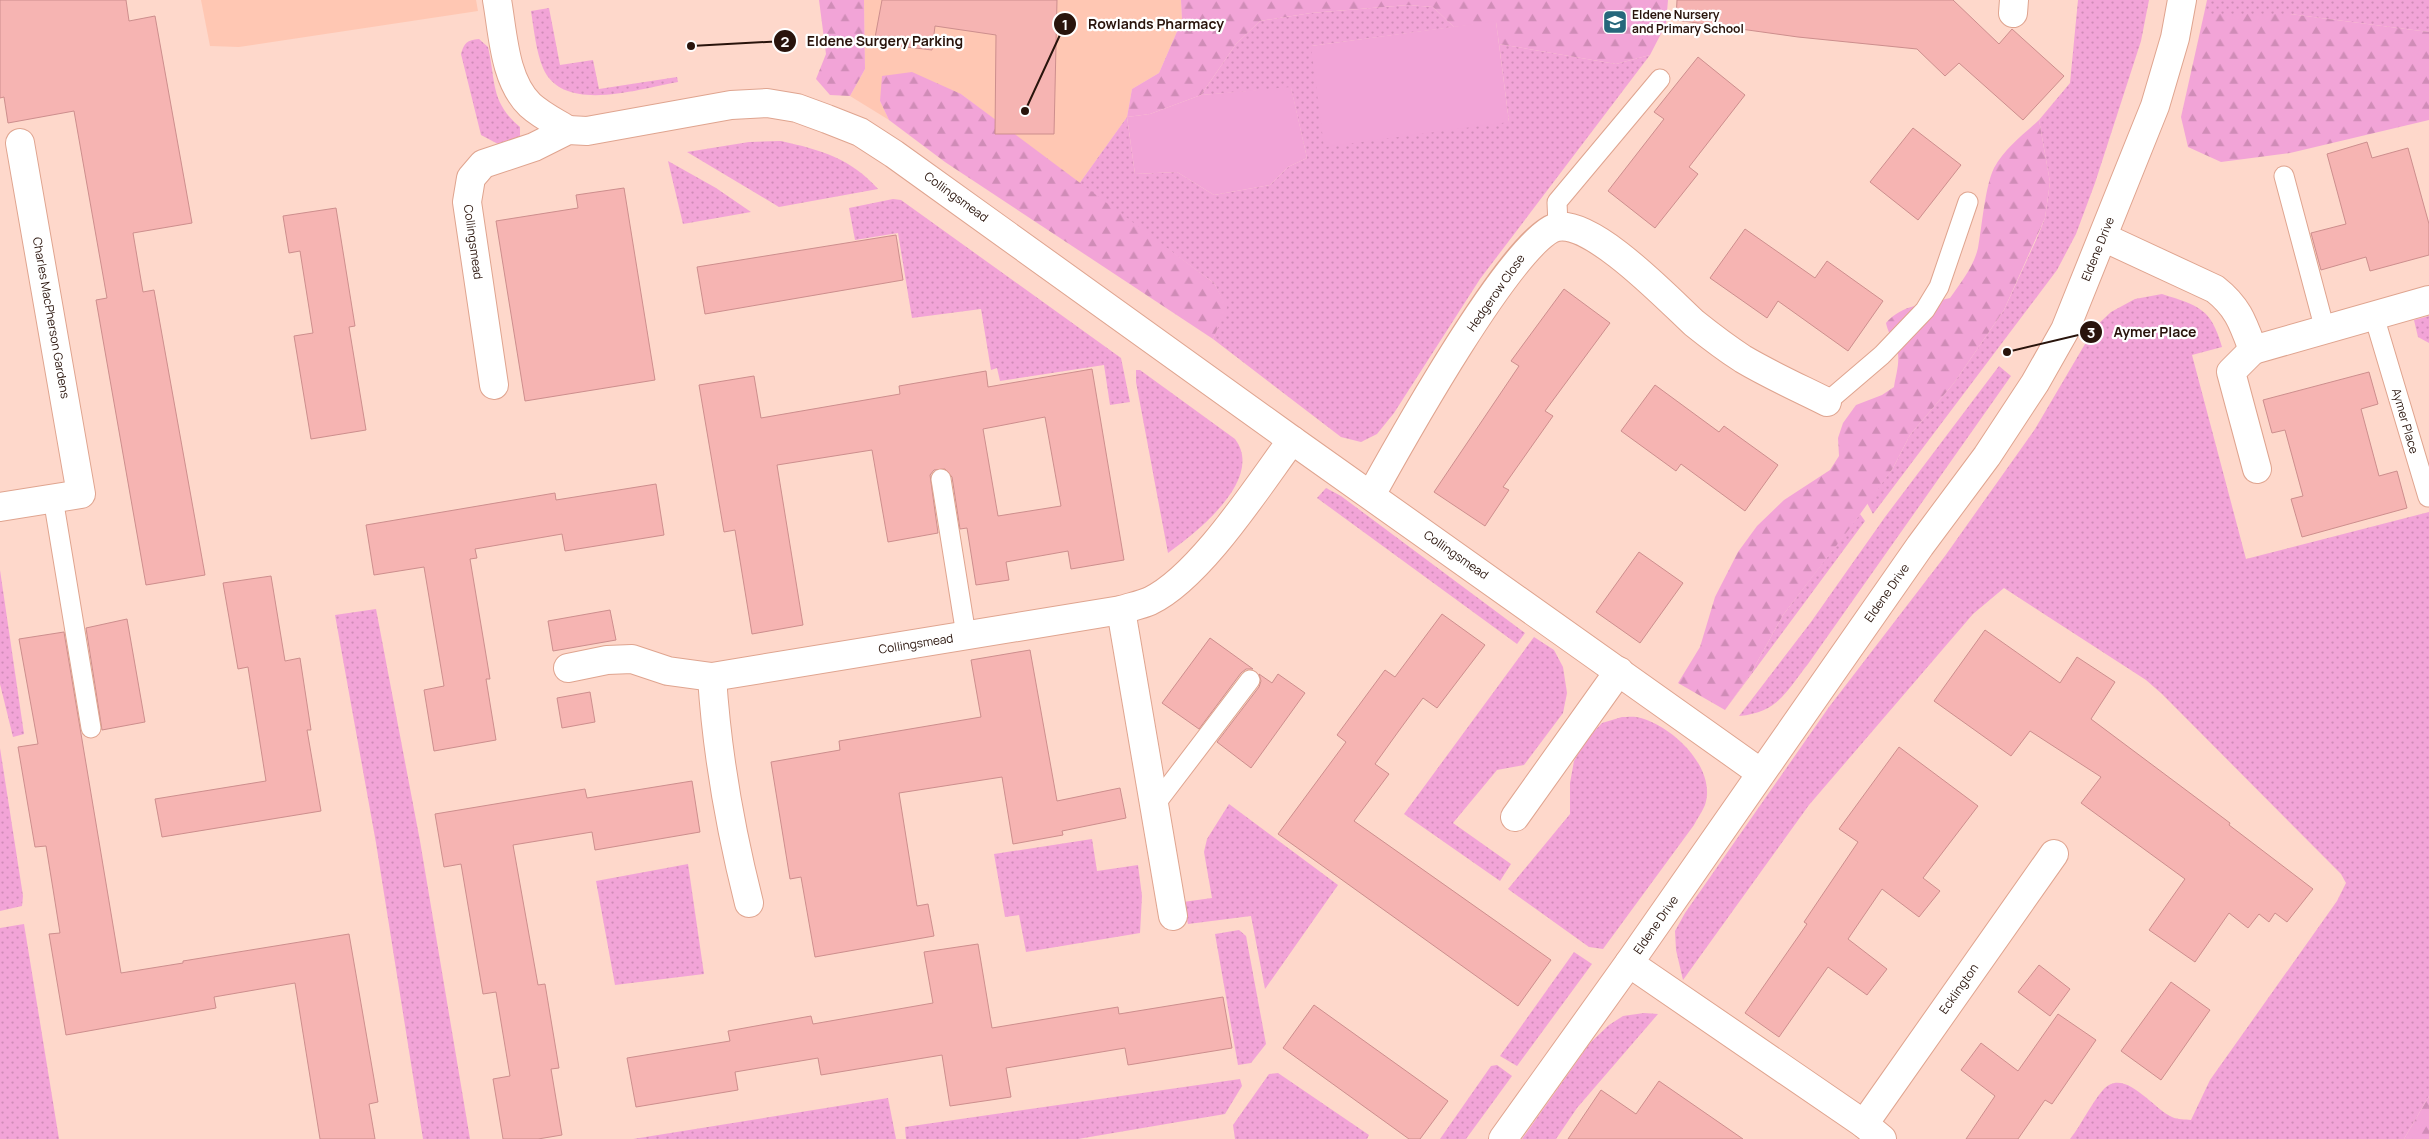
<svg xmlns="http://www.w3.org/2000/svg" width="2429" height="1139" font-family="Manrope,sans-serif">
<defs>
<pattern id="grass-dots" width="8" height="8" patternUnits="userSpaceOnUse" patternTransform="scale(1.25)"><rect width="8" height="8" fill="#f2a4d7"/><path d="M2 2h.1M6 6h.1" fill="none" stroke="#d08cb7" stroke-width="1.8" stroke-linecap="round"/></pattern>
<pattern id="forest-firs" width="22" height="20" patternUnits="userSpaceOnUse" patternTransform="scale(1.25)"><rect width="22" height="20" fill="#f2a4d7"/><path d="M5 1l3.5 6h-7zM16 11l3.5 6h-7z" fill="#d08cb7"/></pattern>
</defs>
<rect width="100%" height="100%" fill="#fed8cb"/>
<g fill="#ffc7b3">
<polygon points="201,0 476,0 478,11 239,47 210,46"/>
<polygon points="864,0 1181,0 1182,20 1159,73 1132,89 1127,117 1079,184 961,94 880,101 889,120 850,96 865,69"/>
</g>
<g fill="url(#grass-dots)">
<polygon points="2078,0 2149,0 2141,41 2095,183 2076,234 2057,270 1873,514 1867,503 1893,468 1910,435 1954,383 2004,310 2037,238 2045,218 2050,182 2039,120 2070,83"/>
<polygon points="2207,0 2429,0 2429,32 2290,14 2204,14"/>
<polygon points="1408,5 1433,7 1454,27 1311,46 1509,122 1499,44 1616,64 1650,55 1480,279 1394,413 1377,434 1361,442 1341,437 1213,339 1226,307 1214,283 1079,184 1127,117 1135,174 1177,172 1214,195 1270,185 1288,167 1307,158 1291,88 1201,95 1236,44 1260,21 1311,13"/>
<path d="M549,8L560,65L593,60L599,89L677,77L678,82C641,88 563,115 543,68C536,51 534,30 531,11Z"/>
<path d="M479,39L488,47C496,81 490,102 520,127V137L515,141L498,144L481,135L461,54C464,43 467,40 479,39Z"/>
<path d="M781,141C821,150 850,158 878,189L779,207L687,152L749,142Z"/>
<polygon points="668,161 716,188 751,212 683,224"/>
<polygon points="893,199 901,200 1121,358 1130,402 1110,405 1104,365 1000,381 997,368 991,370 981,309 912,318 898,233 855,240 849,208"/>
<path d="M2162,294C2199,306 2211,308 2222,347L2192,355L2246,559L2429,512V1096L2404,1139H2070C2082,1124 2090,1105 2103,1090C2124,1066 2153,1109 2172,1117C2178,1120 2185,1119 2191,1120L2210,1080L2337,901L2346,883L2341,874L2162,694L2146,680L2004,588L1973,614L1809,805L1683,980L1676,950L1675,931L1685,913L1829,707L1945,556L2035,429L2095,327L2111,312L2135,299Z"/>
<polygon points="2429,316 2429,343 2418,337 2414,320"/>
<path d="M1999,366L2011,376L1808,664C1785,693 1778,712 1739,716L1811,622L1885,517Z"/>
<path d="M1136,370H1140L1235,439C1265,479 1197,532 1168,553L1136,382Z"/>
<polygon points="1326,488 1341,496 1525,633 1517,644 1317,498"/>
<polygon points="1860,514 1865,521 1725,710 1750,675 1783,615"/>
<polygon points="0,570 24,734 13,737 0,684"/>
<polygon points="376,609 420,841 470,1139 423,1139 376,843 335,615"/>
<polygon points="1534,637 1554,650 1563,667 1567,693 1563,713 1524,765 1497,770 1453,823 1511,864 1500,881 1404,814"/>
<path d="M1622,717C1627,717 1635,716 1641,718C1673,727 1717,768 1705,805C1702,812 1697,819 1694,825L1603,949L1589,947L1508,889L1570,814V783L1574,761L1585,741L1602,723Z"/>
<polygon points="0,748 23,896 22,906 0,911"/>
<polygon points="1229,804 1338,885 1265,989 1251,916 1188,924 1183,902 1212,898 1204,852 1207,839"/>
<polygon points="1092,839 1097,871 1138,865 1142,896 1140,933 1026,952 1019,915 1005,917 994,854"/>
<polygon points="688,864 704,974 615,985 596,881"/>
<polygon points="24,924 59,1139 0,1139 0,928"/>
<polygon points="1239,930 1246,936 1266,1044 1251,1063 1238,1065 1215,934"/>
<polygon points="1574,952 1592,964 1517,1066 1500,1056"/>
<polygon points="1644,1013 1658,1014 1577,1108 1556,1139 1522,1139 1590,1043 1609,1025 1623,1016"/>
<polygon points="1497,1065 1512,1076 1466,1139 1440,1139 1491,1066"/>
<polygon points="1278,1073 1369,1135 1367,1139 1235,1139 1233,1125 1269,1074"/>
<polygon points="1240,1079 1242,1086 1225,1114 1078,1139 906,1139 905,1127"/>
<polygon points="888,1098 896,1139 633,1139"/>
</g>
<g fill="url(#forest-firs)">
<polygon points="819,0 864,0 865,69 850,96 830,95 816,79 826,54"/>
<polygon points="1181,0 1668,0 1666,24 1650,55 1616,64 1499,44 1496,22 1454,27 1433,7 1408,5 1311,13 1260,21 1236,44 1201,95 1150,114 1127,117 1132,89 1159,73 1182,20"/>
<polygon points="2204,14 2290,14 2429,32 2429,120 2290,153 2221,162 2188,147 2181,117"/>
<polygon points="912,72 961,94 1214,283 1227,307 1213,339 945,162 889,120 880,101 882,76"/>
<path d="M2039,120L2050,182L2045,218L2004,310L1954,383L1910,435L1893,468L1853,524L1783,615L1750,675L1725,710L1678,683L1700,647L1715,597L1738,552L1757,526L1784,500L1830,470L1839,456L1838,438L1843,423L1856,405L1882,395L1894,387C1896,373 1902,357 1895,344C1891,336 1888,332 1886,323C1902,304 1927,304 1950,298C1960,284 1974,266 1978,248C1982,227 1985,186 1994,168C2005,148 2023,135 2039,120Z"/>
<polygon points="2429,1096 2429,1139 2404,1139"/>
</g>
<g fill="#f2a4d7">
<polygon points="1496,21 1509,122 1324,147 1311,46"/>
<polygon points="1291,87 1307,158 1288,167 1270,185 1214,195 1177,172 1135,174 1127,117 1150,114 1201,95"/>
</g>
<g fill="#f6b4b2" stroke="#cd8e8d" fill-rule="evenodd">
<polygon points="0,0 126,0 129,21 155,16 192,223 133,233 143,292 154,290 205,575 146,585 96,300 107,298 74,111 8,123 4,97 0,98"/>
<polygon points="882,0 1057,0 1054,134 995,134 996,35 935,26 932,50 874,43"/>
<polygon points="1677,0 1953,0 1999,44 2012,29 2064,76 2023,120 1959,63 1945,76 1917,49 1798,37 1676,20"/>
<polygon points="1698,57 1745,95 1689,167 1698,174 1655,228 1608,191 1664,119 1654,112"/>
<polygon points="1913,128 1961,165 1918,220 1870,182"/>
<polygon points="2367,142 2372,158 2408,148 2429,224 2429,255 2370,271 2366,257 2321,270 2311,233 2346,224 2327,154"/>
<polygon points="624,188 655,380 525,401 496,221 578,208 576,195"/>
<polygon points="336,208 355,326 349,327 366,430 311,439 294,336 313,333 300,251 289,253 283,216"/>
<polygon points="1745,229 1815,278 1827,261 1883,301 1848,351 1778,301 1767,318 1710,278"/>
<polygon points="896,235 903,280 705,314 697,267"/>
<polygon points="1564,289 1610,323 1545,411 1553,416 1503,487 1509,490 1485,526 1434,492 1519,366 1511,361"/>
<path d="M1092,369L1124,560L1071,569L1068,551L1006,562L1009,580L976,585L967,528L960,529L952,477L945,469L934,470L930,475L938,533L888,542L872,450L777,465L803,625L752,634L735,530L724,532L699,385L754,376L761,418L900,394L899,386L986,371L988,387ZM1045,417L1061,506L998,516L983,429Z"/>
<polygon points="2369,372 2378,404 2361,409 2379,476 2397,471 2407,508 2302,537 2291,499 2303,496 2285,430 2272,433 2263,400"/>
<polygon points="1655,385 1719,432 1724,426 1778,465 1745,511 1681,464 1676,471 1621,431"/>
<polygon points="656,484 664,535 565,551 562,534 475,549 477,558 470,559 490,679 486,679 496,740 434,751 424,690 444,686 424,567 374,575 366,525 555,493 556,500"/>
<polygon points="1639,552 1683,583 1640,643 1596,612"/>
<polygon points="271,576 285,661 300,658 311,730 307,730 321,811 162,837 155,799 266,781 248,667 238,669 223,583"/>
<polygon points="610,610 616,640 553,651 548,621"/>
<polygon points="1442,614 1485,645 1437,708 1423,698 1398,732 1375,764 1389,774 1354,821 1551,960 1518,1006 1278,834 1346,742 1337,735 1385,670 1395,677"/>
<polygon points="127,619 145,722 102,730 86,628"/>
<polygon points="1985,630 2060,683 2077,657 2115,682 2091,719 2230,823 2229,825 2313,889 2287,922 2275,913 2269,922 2259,914 2248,928 2229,913 2195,962 2149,930 2185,879 2081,803 2101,777 2030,731 2011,756 1934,701"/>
<polygon points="64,632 121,973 183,963 183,961 349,934 378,1102 369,1104 375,1139 320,1139 295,983 214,997 216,1008 66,1035 49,934 60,933 53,889 46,846 35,847 18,747 38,744 19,639"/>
<polygon points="1210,638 1253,669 1246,669 1241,673 1199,729 1162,703"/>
<polygon points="1030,650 1057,801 1120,788 1126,818 1062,831 1063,835 1013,844 1002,777 899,793 917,906 928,904 934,936 815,957 801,877 790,879 771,762 840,750 839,741 981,717 971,660"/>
<polygon points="1259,674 1272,683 1278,674 1305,693 1251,768 1217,742 1259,687 1261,681"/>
<polygon points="590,692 595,722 562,728 557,698"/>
<polygon points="1899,747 1978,806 1923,878 1940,891 1919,917 1882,889 1848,939 1887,969 1867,995 1828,967 1779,1037 1745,1013 1807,924 1804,922 1858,842 1839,829"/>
<polygon points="692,781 700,832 595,850 592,832 513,845 538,985 545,984 559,1068 551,1069 562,1135 538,1139 503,1139 493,1079 510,1076 496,992 483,994 461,864 444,867 435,814 585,789 587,798"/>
<polygon points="978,944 992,1028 1118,1007 1119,1014 1223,997 1232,1048 1128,1065 1125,1048 1006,1068 1011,1097 950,1106 942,1055 821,1075 818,1058 735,1072 738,1090 636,1107 627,1058 730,1041 728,1031 811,1016 813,1024 933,1003 924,952"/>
<polygon points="2039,965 2070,989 2050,1016 2018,992"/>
<polygon points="2171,982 2210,1010 2161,1080 2121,1051"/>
<polygon points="1314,1005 1448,1101 1420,1139 1409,1139 1283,1048"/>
<polygon points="2058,1014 2096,1040 2052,1104 2045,1100 2018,1139 1966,1139 1995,1096 1961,1070 1981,1043 2018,1071"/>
<polygon points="1659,1081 1743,1139 1568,1139 1601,1090 1636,1114"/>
</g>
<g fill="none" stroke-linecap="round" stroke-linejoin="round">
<defs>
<g id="lane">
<polyline points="2284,176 2325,330"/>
<polyline points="1558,226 1557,202 1660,79"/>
<polyline points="2374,316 2428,497"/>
<polyline points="1827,402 1882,355 1925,310 1939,287 1968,202"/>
<polyline points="941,479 966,635"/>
<polyline points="53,498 91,728"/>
<polyline points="1154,806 1250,680"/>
</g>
<g id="street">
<path d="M497,0C503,33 504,80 530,105C541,115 555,122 568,130"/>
<polyline points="2013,13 2014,0"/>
<path d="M2103,237L2215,289C2238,307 2243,323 2253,350L2429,300"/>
<polyline points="2253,350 2231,372 2257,469"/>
<polyline points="494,385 467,202 471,178 483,164 534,147 568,130 587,131 731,105 767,103 797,108 827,119 860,132 894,154 1292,440 1761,773"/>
<path d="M1371,495C1396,450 1515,235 1557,227C1593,220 1668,299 1694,323C1709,335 1726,348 1743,359C1770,375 1799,388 1827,402"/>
<polyline points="0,507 81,494 20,143"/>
<polyline points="1121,610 1173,916"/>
<path d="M568,668L607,660L632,659L668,671L712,677L1121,610C1130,607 1141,605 1150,601C1200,577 1258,486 1292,440"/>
<path d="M712,677C717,754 730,828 749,903"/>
<polyline points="1515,817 1619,671"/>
<polyline points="1629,963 1864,1124 1882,1139"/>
<polyline points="1864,1124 2054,854"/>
<polyline points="1503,1139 1629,963 1920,546 1987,456 2035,383 2065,330 2155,106 2175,38 2182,0"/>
</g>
</defs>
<use href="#lane" stroke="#dfa48f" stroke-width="21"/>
<use href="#street" stroke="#dfa48f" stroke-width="30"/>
<use href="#lane" stroke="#fff" stroke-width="19"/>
<use href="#street" stroke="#fff" stroke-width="28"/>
</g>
<defs>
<symbol id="school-square" viewBox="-11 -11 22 22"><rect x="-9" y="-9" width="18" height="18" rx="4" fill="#26677b" stroke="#fff"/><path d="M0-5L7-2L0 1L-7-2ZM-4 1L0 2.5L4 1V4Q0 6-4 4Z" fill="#fff"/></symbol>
</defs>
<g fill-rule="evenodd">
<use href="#school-square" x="1601" y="8" width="28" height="28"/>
</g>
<g text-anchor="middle" stroke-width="4.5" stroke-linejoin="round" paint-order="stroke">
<g font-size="12" font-weight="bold" fill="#29140c" stroke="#fff" text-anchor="start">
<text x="1632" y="19">Eldene Nursery<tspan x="1632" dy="14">and Primary School</tspan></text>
</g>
<g font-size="12" fill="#29140c" stroke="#fff">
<text transform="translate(956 197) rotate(36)" y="4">Collingsmead</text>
<text transform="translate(473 242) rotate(82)" y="4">Collingsmead</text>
<text transform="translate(2098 249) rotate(-68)" y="4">Eldene Drive</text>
<text transform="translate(1496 293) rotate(-55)" y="4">Hedgerow Close</text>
<text transform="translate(51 318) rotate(80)" y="4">Charles MacPherson Gardens</text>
<text transform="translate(2405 421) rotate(74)" y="4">Aymer Place</text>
<text transform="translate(1456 555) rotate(35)" y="4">Collingsmead</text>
<text transform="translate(1887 593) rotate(-55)" y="4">Eldene Drive</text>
<text transform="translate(916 644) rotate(-9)" y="4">Collingsmead</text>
<text transform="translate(1656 925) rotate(-55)" y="4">Eldene Drive</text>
<text transform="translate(1959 989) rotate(-55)" y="4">Ecklington</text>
</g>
</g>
<path fill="none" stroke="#29140c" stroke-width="2" d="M1025 111L1065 24M691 46L785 41M2007 352L2091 332"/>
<g fill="#29140c" stroke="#fff" stroke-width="2">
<circle cx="1025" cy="111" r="5"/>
<circle cx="691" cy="46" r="5"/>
<circle cx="2007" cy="352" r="5"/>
<circle cx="1065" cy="24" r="12"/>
<circle cx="785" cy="41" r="12"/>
<circle cx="2091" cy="332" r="12"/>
</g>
<g font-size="15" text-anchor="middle" font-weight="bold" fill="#fff">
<text x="1065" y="30">1</text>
<text x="785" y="47">2</text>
<text x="2091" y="338">3</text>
</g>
<g font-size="14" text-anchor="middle" font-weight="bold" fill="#29140c" stroke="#fff" stroke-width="4.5" stroke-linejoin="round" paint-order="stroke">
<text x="1156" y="29">Rowlands Pharmacy</text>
<text x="885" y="46">Eldene Surgery Parking</text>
<text x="2155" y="337">Aymer Place</text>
</g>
</svg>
